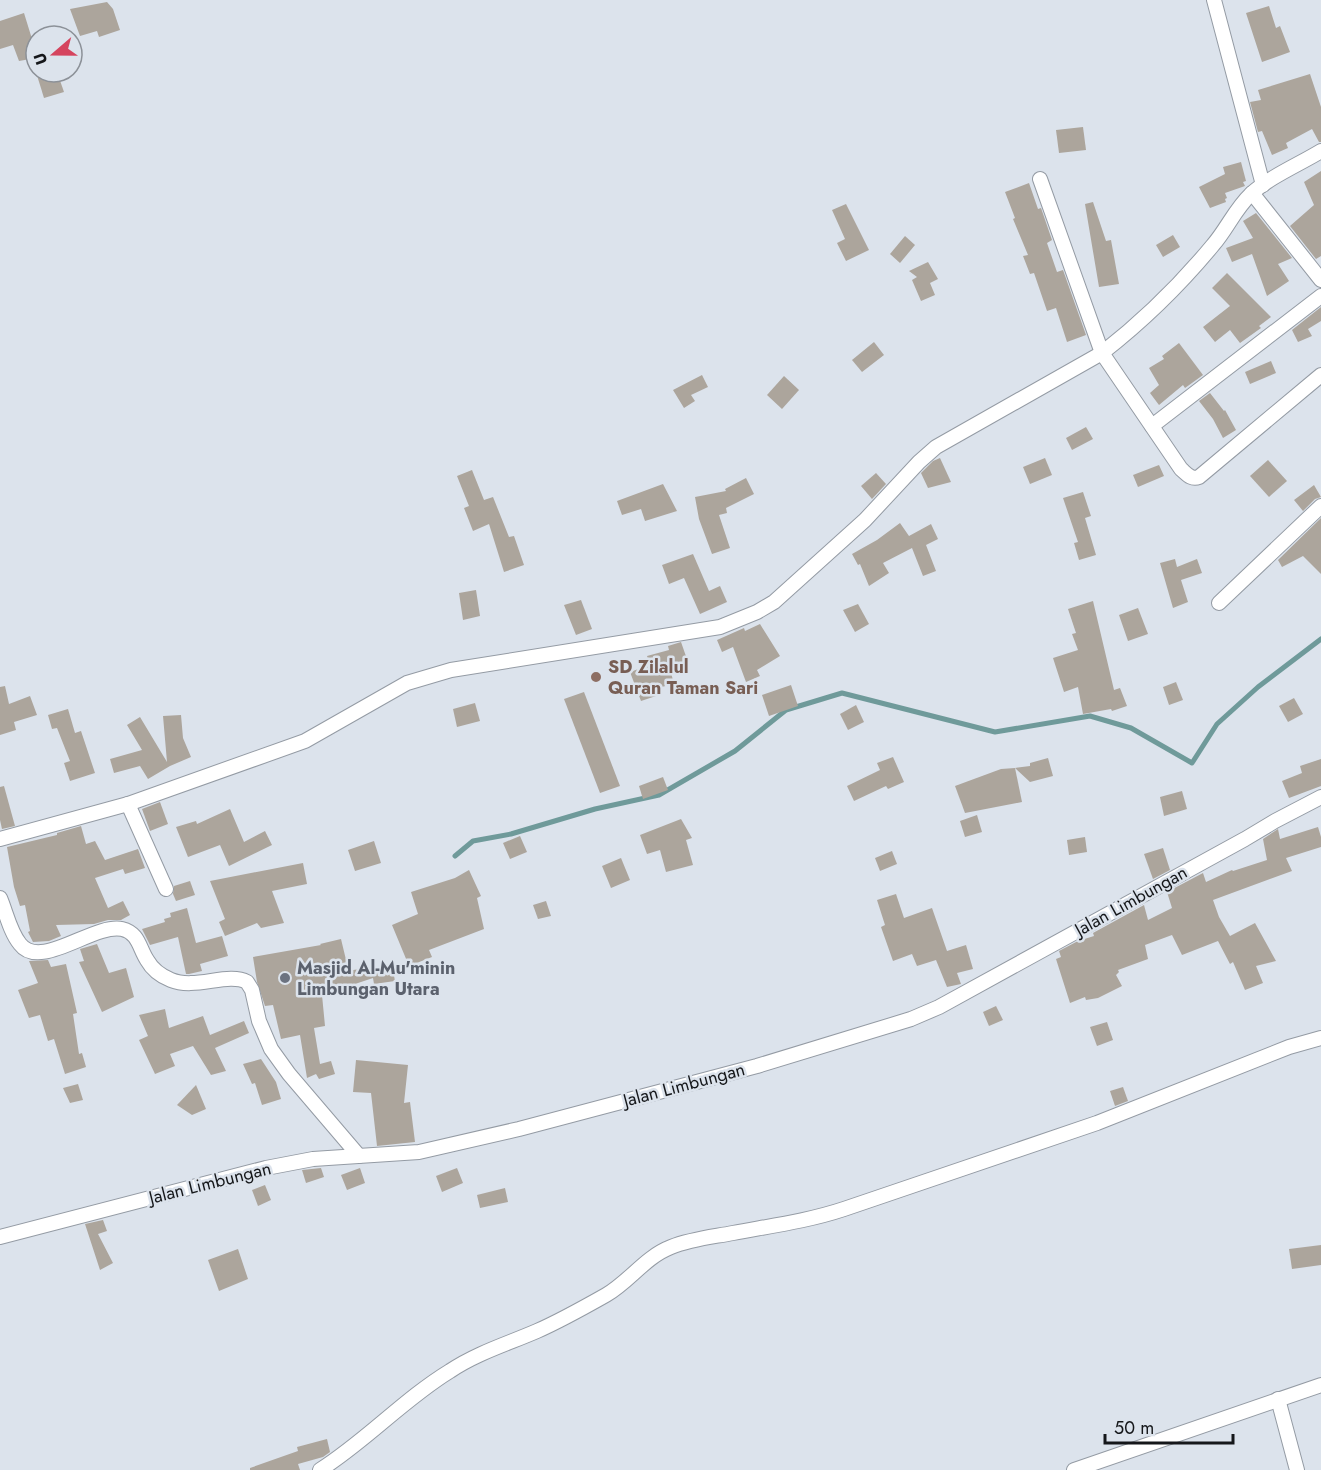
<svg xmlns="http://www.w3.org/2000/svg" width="1321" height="1470" font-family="Jost,sans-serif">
<rect width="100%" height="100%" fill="#dce3ec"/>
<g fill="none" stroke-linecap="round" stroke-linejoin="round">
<polyline stroke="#6f9a9a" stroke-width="5" points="455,856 473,841 511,834 595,809 659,795 735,751 786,710 842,693 995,732 1090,716 1131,728 1192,763 1217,724 1258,687 1321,639"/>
</g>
<g fill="#aca59c">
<polygon points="107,2 113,9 120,30 99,37 97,31 80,36 70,9"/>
<polygon points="1269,6 1276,28 1280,26 1290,52 1262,62 1246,13"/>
<polygon points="24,13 32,39 36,41 36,58 19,61 13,45 0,49 0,21"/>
<polygon points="36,72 57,72 64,92 44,98"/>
<polygon points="1310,74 1321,107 1321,142 1319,142 1312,129 1286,143 1288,148 1272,155 1262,131 1258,132 1250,102 1261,100 1258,90"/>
<polygon points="1083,127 1086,150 1059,153 1056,130"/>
<polygon points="1241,162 1246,181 1243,182 1245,186 1225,193 1227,198 1225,199 1226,202 1210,208 1199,187 1225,174 1223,167"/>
<polygon points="1321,171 1321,256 1316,259 1290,226 1314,205 1304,182"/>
<polygon points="1029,183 1038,209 1041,208 1052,240 1047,243 1057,272 1063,270 1086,335 1067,342 1056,308 1047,311 1034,273 1030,274 1023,256 1028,255 1013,219 1015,218 1005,192"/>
<polygon points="1093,202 1106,241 1111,240 1119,284 1099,287 1085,204"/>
<polygon points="846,204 869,250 846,261 837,243 845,239 832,210"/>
<polygon points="1256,213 1292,258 1278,264 1289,281 1267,296 1252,254 1232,262 1226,248 1253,238 1243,221"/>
<polygon points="1173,235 1180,247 1163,257 1156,245"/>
<polygon points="905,236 915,245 900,263 890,254"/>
<polygon points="928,262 938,279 930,283 935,295 921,301 912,280 917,277 909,271"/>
<polygon points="1227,273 1271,317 1259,326 1261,328 1240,343 1230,330 1215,342 1203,327 1230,306 1212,288"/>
<polygon points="1321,307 1321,321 1308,329 1312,336 1298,342 1292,330"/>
<polygon points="874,342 884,355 862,372 852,360"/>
<polygon points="1179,343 1203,375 1185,388 1183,385 1159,405 1150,393 1159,385 1149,368 1164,359 1162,356"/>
<polygon points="1271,361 1276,373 1250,384 1245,372"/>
<polygon points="702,375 708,387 691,395 695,401 684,408 673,390"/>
<polygon points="784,376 799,390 782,409 767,395"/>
<polygon points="1210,393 1224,411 1225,410 1236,430 1223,438 1213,419 1199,401"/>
<polygon points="1086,427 1093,439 1072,450 1066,438"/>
<polygon points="940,458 951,482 928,488 921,473 933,461"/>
<polygon points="1045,458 1052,475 1030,484 1023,467"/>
<polygon points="1268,460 1287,481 1269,497 1250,476"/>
<polygon points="1159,465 1164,476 1138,487 1133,475"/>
<polygon points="472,470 484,500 493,497 509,537 514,536 524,565 504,572 489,524 473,531 464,508 469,506 457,476"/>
<polygon points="876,473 886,484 872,499 861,486"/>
<polygon points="746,478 754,494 726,508 727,513 719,515 730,548 712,554 699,519 695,497 726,491 725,489"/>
<polygon points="663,484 677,511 645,521 641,509 622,515 617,501"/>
<polygon points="1314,485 1321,497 1315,499 1303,511 1294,500"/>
<polygon points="1083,492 1091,516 1085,518 1096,555 1079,560 1074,543 1078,542 1063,498"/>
<polygon points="1321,518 1321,574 1303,556 1282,567 1278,560"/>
<polygon points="900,523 909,536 931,524 938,539 926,545 936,571 923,576 912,548 883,563 889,573 869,586 860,564 858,565 852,554 877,540"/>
<polygon points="693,554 709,591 720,586 727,602 700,614 684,578 669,584 662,565"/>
<polygon points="1175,559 1177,567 1197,559 1202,573 1181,580 1188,602 1173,608 1160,563"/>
<polygon points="476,590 480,616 463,620 459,593"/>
<polygon points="581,600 592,629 576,635 564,605"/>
<polygon points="1093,601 1114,690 1120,688 1127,706 1112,711 1111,709 1083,714 1078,687 1064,692 1053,658 1078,650 1072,634 1076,633 1068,609"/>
<polygon points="858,604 869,624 855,632 843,610"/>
<polygon points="1138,608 1148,634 1128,641 1119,615"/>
<polygon points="760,624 780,656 757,670 760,676 746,682 733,647 722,652 717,640 744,628 745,631"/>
<polygon points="681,642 688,662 670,669 674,684 653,689 656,696 641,701 630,672 650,665 647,656 669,650 668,646"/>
<polygon points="1176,682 1183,700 1169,705 1163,687"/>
<polygon points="791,685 798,706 769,716 762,695"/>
<polygon points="5,686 9,704 30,696 37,715 14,722 16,730 0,735 0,687"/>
<polygon points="584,692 620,786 600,793 564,699"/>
<polygon points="1294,698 1303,714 1288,722 1279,706"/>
<polygon points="475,703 480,721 457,727 453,709"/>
<polygon points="856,705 864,722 848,730 840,714"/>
<polygon points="68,709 75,733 81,731 95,773 70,781 64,763 70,761 57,728 52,729 48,715"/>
<polygon points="181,715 183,738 191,757 170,766 148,779 140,766 114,773 110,759 142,750 127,725 140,717 167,762 163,716"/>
<polygon points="893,757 904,782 888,789 886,786 854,801 847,786 880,770 877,763"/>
<polygon points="1048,758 1053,776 1030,782 1015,768 1030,766 1030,763"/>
<polygon points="1321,759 1321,786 1289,798 1282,781 1302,773 1300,766"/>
<polygon points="1015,768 1022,802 965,813 955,786 1001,769"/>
<polygon points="663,777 668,790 643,799 639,786"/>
<polygon points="4,786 15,826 2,829 0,820 0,787"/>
<polygon points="1182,791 1187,809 1164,816 1160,797"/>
<polygon points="160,802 168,824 150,831 142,809"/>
<polygon points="230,809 244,842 265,831 272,845 229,866 220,845 188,857 176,827 196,821 197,824"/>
<polygon points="977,815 982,832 965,837 960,821"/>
<polygon points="681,819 692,838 686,840 693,865 666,872 660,850 647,854 640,835"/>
<polygon points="81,826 86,844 95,841 105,860 138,849 145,868 125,874 123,869 95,878 108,908 123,901 130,915 121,920 108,920 94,924 56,925 61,936 49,941 33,942 28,932 30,931 25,905 20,906 14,887 7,847 57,835 57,833"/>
<polygon points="1318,827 1321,837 1321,847 1286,858 1292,871 1213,900 1219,917 1230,936 1255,923 1276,961 1256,966 1263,983 1245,990 1233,962 1230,964 1218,941 1182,955 1172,935 1145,945 1148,959 1118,970 1119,972 1116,975 1122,986 1098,998 1086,1000 1085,997 1070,1003 1056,959 1061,957 1059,951 1078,941 1094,936 1093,933 1144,905 1148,920 1172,908 1167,892 1203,873 1206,882 1232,870 1233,871 1267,860 1263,839 1278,829 1280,839"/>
<polygon points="520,836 527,852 510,859 503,843"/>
<polygon points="1085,837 1087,852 1069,855 1067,840"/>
<polygon points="374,841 381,863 355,871 348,850"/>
<polygon points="1163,848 1170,870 1153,879 1144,854"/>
<polygon points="892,851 897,864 880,871 875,858"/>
<polygon points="621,858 630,880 611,888 602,866"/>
<polygon points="303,863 307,884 272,891 284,923 261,928 257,923 225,936 219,922 225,919 210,881"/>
<polygon points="469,870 481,896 477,898 484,929 429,950 432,957 409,966 392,925 418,914 411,892 455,878"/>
<polygon points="190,881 195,895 176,901 173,894 174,886"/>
<polygon points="896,894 904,918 932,908 947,951 966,945 973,969 957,973 961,984 947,987 936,960 917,966 912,954 893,961 881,927 885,925 877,900"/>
<polygon points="546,901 551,916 538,919 533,905"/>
<polygon points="187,908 196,943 222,936 228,956 200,964 202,971 189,974 186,974 178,937 150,945 142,929 165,922 164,919 171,917 170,913"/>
<polygon points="341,939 347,964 351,963 353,970 392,965 395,981 374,984 373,978 322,995 325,1026 314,1028 320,1064 331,1061 335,1074 319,1079 316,1074 307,1078 300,1035 281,1039 273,1005 265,1006 257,982 253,957 321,945 320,944"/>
<polygon points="97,944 109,973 126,968 134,997 102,1012 79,962 84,961 80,949"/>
<polygon points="48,960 51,967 66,964 77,1013 73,1014 79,1054 82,1053 86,1067 65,1074 54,1039 48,1041 40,1015 29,1018 18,990 38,983 29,961"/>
<polygon points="996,1006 1003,1020 989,1026 983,1012"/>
<polygon points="165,1009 169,1028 203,1016 210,1035 244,1021 249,1033 215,1048 226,1071 211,1075 193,1046 170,1054 175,1066 155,1074 139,1040 148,1036 139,1015"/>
<polygon points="1107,1022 1113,1040 1097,1046 1090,1027"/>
<polygon points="261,1059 276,1082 281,1099 262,1105 255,1083 252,1084 243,1064"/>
<polygon points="356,1060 408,1065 404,1103 410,1102 415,1142 377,1146 371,1093 353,1092"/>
<polygon points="78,1084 83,1100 70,1103 63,1088"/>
<polygon points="196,1085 206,1109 192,1115 177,1105"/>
<polygon points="1123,1087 1128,1101 1115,1106 1110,1091"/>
<polygon points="321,1168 324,1177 306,1183 302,1170"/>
<polygon points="360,1168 365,1183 347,1190 341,1175"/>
<polygon points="457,1168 463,1183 442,1192 436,1176"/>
<polygon points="265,1185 271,1200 258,1206 252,1190"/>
<polygon points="505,1188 508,1202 480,1208 477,1195"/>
<polygon points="103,1220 107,1231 98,1234 113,1263 100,1270 85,1224"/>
<polygon points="1321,1245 1321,1265 1292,1269 1289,1249"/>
<polygon points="238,1249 248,1279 219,1291 208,1260"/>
<polygon points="327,1439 330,1452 323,1457 298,1464 300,1470 250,1470 250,1468 298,1451 297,1447"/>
</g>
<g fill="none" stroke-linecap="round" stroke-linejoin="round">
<defs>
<g id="minor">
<polyline points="1214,0 1263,185"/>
<path d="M1040,179L1102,353L1181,469C1187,474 1191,480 1199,477L1321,375"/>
<polyline points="1252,193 1321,280"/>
<polyline points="1152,426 1321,296"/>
<polyline points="1219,603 1321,506"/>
<polyline points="128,804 166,889"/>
<path d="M0,839L128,804L305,741L407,683L451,670L720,627L757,612L774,602L865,520L919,462L936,447L1102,353C1143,321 1180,285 1213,245C1227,229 1235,209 1251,194C1271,176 1298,165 1321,151"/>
<path d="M0,898C6,912 10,932 20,944C40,971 94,923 122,929C139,933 139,948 147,960C152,969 161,976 171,980C195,990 228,972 247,982L252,990L259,1021L271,1049L289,1074L359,1156"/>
<polyline points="0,1237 266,1168 313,1159 419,1152 519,1129 757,1066 911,1019 939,1007 1245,839 1275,821 1321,797"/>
<polyline points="1278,1399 1297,1470"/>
<path d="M320,1470C366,1441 404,1399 450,1371C477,1353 507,1344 537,1331C560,1321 583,1308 606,1295C629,1282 645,1257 671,1247C691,1239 712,1237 733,1233C770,1226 808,1221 844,1209L1097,1123L1289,1047L1321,1038"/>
<polyline points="1074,1470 1321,1385"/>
</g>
</defs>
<use href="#minor" stroke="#949ba4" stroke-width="16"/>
<use href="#minor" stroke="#fff" stroke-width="14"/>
</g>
<circle fill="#8d6e63" stroke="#dce3ec" stroke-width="2" cx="596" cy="677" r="6"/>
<circle fill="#6b7280" stroke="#dce3ec" stroke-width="2" cx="285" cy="978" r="6"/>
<g text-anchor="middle" stroke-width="5" stroke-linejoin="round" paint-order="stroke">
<g font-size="18" font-weight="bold" fill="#785e54" stroke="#dce3ec" text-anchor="start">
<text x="608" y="673">SD Zilalul<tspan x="608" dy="21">Quran Taman Sari</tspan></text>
</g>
<g font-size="18" fill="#15171a" stroke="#dce3ec">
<text transform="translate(1131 901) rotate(-29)" y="6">Jalan Limbungan</text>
<text transform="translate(684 1085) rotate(-15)" y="6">Jalan Limbungan</text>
<text transform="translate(210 1183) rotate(-14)" y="6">Jalan Limbungan</text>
</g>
<g font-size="18" font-weight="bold" fill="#5b616d" stroke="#dce3ec" text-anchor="start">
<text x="297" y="974">Masjid Al-Mu'minin<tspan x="297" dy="21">Limbungan Utara</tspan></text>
</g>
</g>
<g transform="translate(54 54) rotate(250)"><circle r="28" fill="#dce3ec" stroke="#8c9198" stroke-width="1.5"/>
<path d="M0-4.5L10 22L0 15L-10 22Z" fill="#d5445e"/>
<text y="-9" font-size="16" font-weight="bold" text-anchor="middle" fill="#15171a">U</text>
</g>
<path d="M1105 1434v9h128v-9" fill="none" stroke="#15171a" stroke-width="3"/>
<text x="1114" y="1434" font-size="18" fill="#15171a" stroke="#dce3ec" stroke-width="4.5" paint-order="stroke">50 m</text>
</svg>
